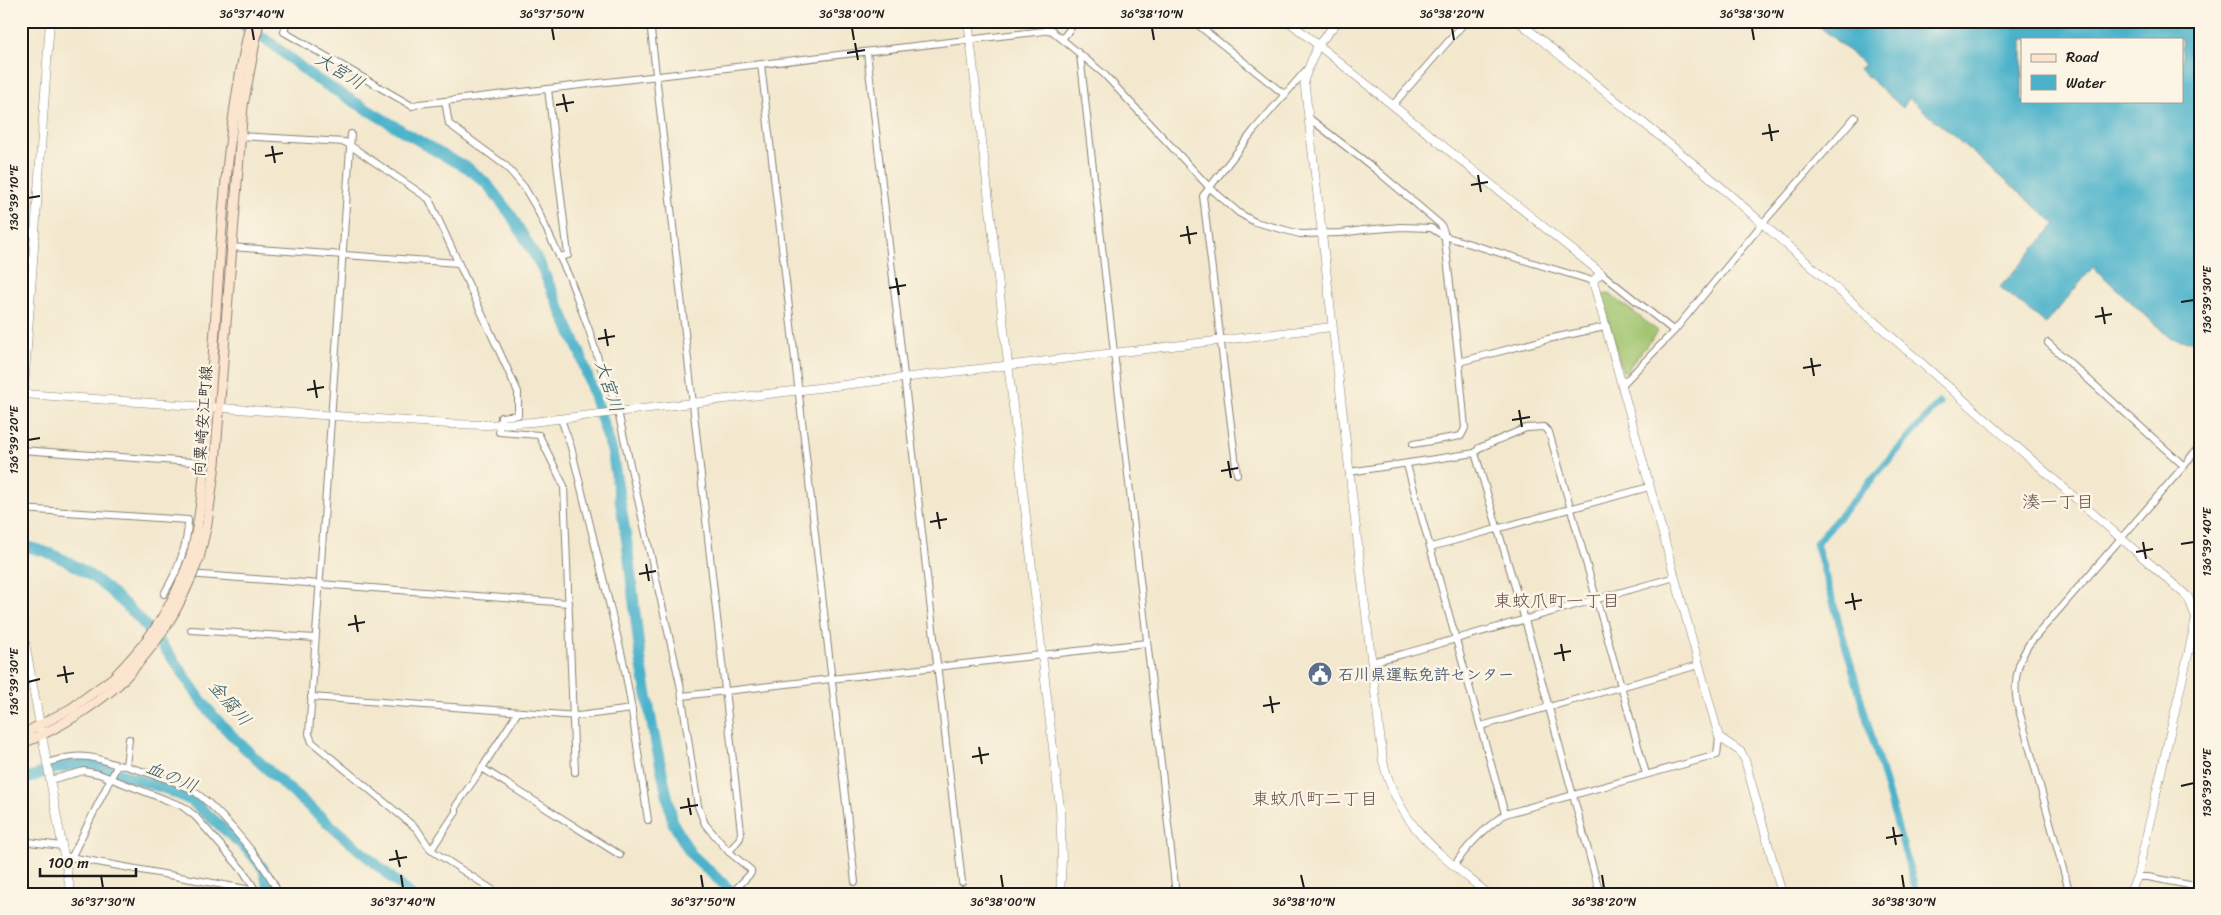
<svg xmlns="http://www.w3.org/2000/svg" width="2221" height="915" font-family="Sriracha,'Klee One',sans-serif">
<rect width="100%" height="100%" fill="#fcf5e5"/>
<filter id="ink" filterUnits="userSpaceOnUse"><feTurbulence type="fractalNoise" baseFrequency=".02" numOctaves="2"/><feDisplacementMap in="SourceGraphic" scale="10" xChannelSelector="R" yChannelSelector="G"/><feConvolveMatrix kernelMatrix="1 2 1 2 8 2 1 2 1" color-interpolation-filters="sRGB"/></filter>
<filter id="wash" filterUnits="userSpaceOnUse"><feTurbulence type="fractalNoise" baseFrequency=".0096" numOctaves="4" result="noise"/><feDisplacementMap in="SourceGraphic" scale="20" xChannelSelector="R" yChannelSelector="G"/><feGaussianBlur stdDeviation="1.12" result="paint"/><feColorMatrix in="noise" values="0 0 0 0 0 0 0 0 0 0 0 0 0 0 0 0 0 1.4 0 .05"/><feComposite in="paint" operator="in"/></filter>
<g filter="url(#wash)">
<rect width="100%" height="100%" fill="#f3e8ce"/>
<polygon fill="#a1c46e" stroke="#5e7045" points="1606,294 1610,294 1658,331 1626,371 1622,371 1602,296"/>
<path fill="#4cb2cb" stroke="#346774" fill-rule="evenodd" d="M1813,21H2200V342L2171,339L2093,267L2046,324L2000,287L2056,224L1909,98L1903,108L1859,69L1864,64ZM2022,39H2182V101H2022Z"/>
<g fill="none" stroke-linecap="round" stroke-linejoin="round">
<polyline stroke="#4cb2cb" stroke-width="7" points="1917,894 1816,543 1939,403"/>
<g stroke="#4cb2cb" stroke-width="11">
<polyline points="237,21 271,43 313,77 441,154 468,168 487,184 511,215 540,264 580,353 612,451 627,543 640,655 653,730 673,823 691,854 734,894"/>
<path d="M21,546C81,554 138,612 172,658C188,680 201,703 219,722C278,784 346,837 410,894"/>
<path d="M21,781C44,772 70,761 95,765L169,790L192,801L248,850L263,868L271,894"/>
</g>
</g>
</g>
<g filter="url(#ink)">
<g fill="none" stroke-linecap="round" stroke-linejoin="round">
<defs>
<g id="minor">
<polyline points="287,21 284,32 412,106 419,104 1052,30"/>
<polyline points="650,21 741,832 740,838 729,852 751,870 751,873 731,894"/>
<polyline points="1040,21 1104,74 1209,187 1239,213 1255,222 1300,234 1341,233 1363,230 1401,227 1431,228 1444,236 1593,281"/>
<polyline points="1193,21 1285,95"/>
<polyline points="1063,38 1076,21"/>
<polyline points="867,52 962,882"/>
<polyline points="1080,55 1176,894"/>
<polyline points="761,64 855,882"/>
<polyline points="548,89 568,255 559,257"/>
<polyline points="445,101 449,124 506,166 524,187 537,209 570,279 589,330 602,371 616,403 680,684 698,806 705,824 729,852"/>
<polyline points="1393,105 1466,21"/>
<polyline points="1309,118 1375,169 1441,225 1444,232 1459,362 1548,339 1605,327"/>
<polyline points="351,134 309,734 312,742 417,829 431,850 499,894"/>
<polyline points="239,136 345,142 429,199 518,392 518,415 501,417 499,432 539,435 564,486 575,772"/>
<polyline points="21,231 34,232"/>
<polyline points="230,247 458,263"/>
<polyline points="1601,273 1674,331"/>
<path d="M2048,343L2184,466L2029,644C2017,663 2013,681 2017,703L2070,894"/>
<polyline points="2200,363 2197,366 2200,370"/>
<polyline points="1622,385 1674,331 1762,224 1855,117"/>
<polyline points="561,419 571,447 623,660 630,698 648,820"/>
<polyline points="1413,444 1461,436 1465,428 1459,362"/>
<polyline points="21,450 206,463"/>
<polyline points="1475,453 1525,620 1600,894"/>
<polyline points="1407,465 1505,814"/>
<polyline points="2184,466 2200,445"/>
<polyline points="1349,472 1475,453 1479,448 1526,428 1544,427 1549,432 1646,774"/>
<polyline points="1237,474 1203,196 1254,130 1307,69"/>
<path d="M21,509L188,520C188,546 177,572 164,594"/>
<polyline points="1431,547 1649,487"/>
<polyline points="175,573 569,603"/>
<polyline points="191,630 315,638"/>
<polyline points="1371,662 1403,654 1675,577"/>
<polyline points="21,674 31,673"/>
<polyline points="682,696 1147,643"/>
<polyline points="311,697 578,716 632,709"/>
<polyline points="518,712 482,768 620,855"/>
<polyline points="1481,726 1699,665"/>
<path d="M47,763C65,757 80,754 99,759C109,762 116,766 126,766C147,773 177,780 195,792C218,808 270,868 278,894"/>
<polyline points="126,766 129,739"/>
<polyline points="50,780 84,771 99,774 182,806 195,816 244,872 258,894"/>
<polyline points="21,841 62,846"/>
<polyline points="431,850 456,812 456,806 482,768"/>
<polyline points="64,856 257,891"/>
<polyline points="71,858 117,766"/>
<path d="M1454,866C1468,844 1484,829 1505,814L1717,755L1719,737"/>
<polyline points="2137,877 2148,877 2200,887"/>
</g>
<g id="tertiary">
<polyline points="968,21 1060,808 1062,859 1060,894"/>
<polyline points="1288,21 1601,273 1593,281 1719,737 1741,752 1745,760 1782,894"/>
<path d="M1338,21L1318,45L1304,79L1383,761C1399,827 1439,853 1488,894"/>
<polyline points="1518,21 1705,173 2188,597 2196,617 2193,633 2137,877 2129,894"/>
<polyline points="24,394 449,424 488,425 532,422 1332,327"/>
<polyline points="21,431 50,21"/>
<polyline points="21,621 71,894"/>
</g>
<g id="secondary">
<path d="M191,556C205,500 206,444 211,387C220,265 223,141 251,21"/>
<polyline points="199,558 207,524 215,464 243,106 259,21"/>
<polyline points="21,735 72,708 113,678"/>
<path d="M21,744C57,729 90,709 119,684"/>
</g>
</defs>
<use href="#minor" stroke="#888275" stroke-width="8"/>
<use href="#tertiary" stroke="#888275" stroke-width="9"/>
<use href="#secondary" stroke="#888275" stroke-width="11"/>
<use href="#minor" stroke="#fff" stroke-width="6"/>
<use href="#tertiary" stroke="#fff" stroke-width="8"/>
<use href="#secondary" stroke="#fce5cf" stroke-width="9"/>
<defs>
<g id="secondary-bridge">
<path d="M113,678C152,638 172,609 191,556"/>
<path d="M119,684C160,641 178,613 199,558"/>
</g>
</defs>
<use href="#secondary-bridge" stroke="#888275" stroke-width="11" stroke-linecap="butt"/>
<use href="#secondary-bridge" stroke="#fce5cf" stroke-width="9"/>
</g>
</g>
<path fill="none" stroke="#1c1c1c" stroke-width="2" d="M252,28L254,40M552,28L554,40M852,28L854,40M1152,28L1154,40M1452,28L1454,40M1752,28L1754,40M855,43L858,60M847,53L865,50M563,94L567,112M556,105L574,102M1769,124L1772,141M1762,134L1779,131M272,146L275,163M265,156L283,153M1478,175L1481,192M1471,185L1488,182M28,198L40,196M1187,226L1190,244M1180,236L1197,233M896,278L899,295M889,288L906,285M2181,302L2194,300M2102,307L2105,324M2095,317L2112,314M605,329L608,346M598,339L615,336M1811,358L1814,376M1803,368L1821,365M314,380L317,398M307,390L324,387M1519,410L1522,427M1512,420L1530,417M28,440L40,438M1228,461L1231,478M1221,471L1238,468M937,512L940,529M930,522L947,519M2143,542L2146,559M2181,544L2194,542M2136,552L2153,549M646,564L649,581M639,574L656,571M1852,593L1855,610M1845,603L1862,600M355,615L358,632M348,625L365,622M1561,644L1564,661M1554,654L1571,651M64,666L67,683M57,676L74,673M28,682L40,679M1270,696L1273,713M1263,706L1280,703M979,747L982,764M972,757L989,754M2181,786L2194,783M688,798L691,815M680,808L698,805M1893,827L1896,845M1886,838L1903,835M396,850L400,867M389,860L407,857M101,875L103,888M401,875L403,888M701,875L703,888M1001,875L1003,888M1301,875L1304,888M1602,875L1604,888M1902,875L1904,888"/>
<defs>
<symbol id="civic-disc" viewBox="-11 -11 22 22"><circle r="9.5" fill="#5c6f8a" stroke="#fcf5e5"/><path d="M-.6-6.5H3V-4.5H.6V-3L4-1V1h2V6H-6V1h2V-1L-.6-3ZM-1.2 2.5V6h2.4V2.5Z" fill="#fff"/></symbol>
</defs>
<g fill-rule="evenodd">
<use href="#civic-disc" x="1306" y="660" width="28" height="28"/>
</g>
<g text-anchor="middle" stroke-width="5" stroke-linejoin="round" paint-order="stroke">
<g font-size="16" fill="#1c1c1c" stroke="#fcf5e5">
<text transform="translate(202 421) rotate(-86)" y="6">向粟崎安江町線</text>
</g>
<g font-size="16" font-weight="bold" fill="#4e5e75" stroke="#fcf5e5" text-anchor="start">
<text x="1338" y="680">石川県運転免許センター</text>
</g>
<g font-size="18" font-style="italic" fill="#2f5862" stroke="#fcf5e5">
<text transform="translate(340 71) rotate(32)" y="6">大宮川</text>
<text transform="translate(609 386) rotate(72)" y="6">大宮川</text>
<text transform="translate(230 703) rotate(49)" y="6">金腐川</text>
<text transform="translate(172 777) rotate(23)" y="6">血の川</text>
</g>
<g font-size="18" fill="#674f4e" stroke="#fcf5e5">
<text x="2058" y="508">湊一丁目</text>
<text x="1557" y="607">東蚊爪町一丁目</text>
<text x="1315" y="805">東蚊爪町二丁目</text>
</g>
</g>
<rect width="2221" height="915" fill="none" stroke="#fcf5e5" stroke-width="55"/>
<rect x="2021" y="38" width="162" height="65" fill="#fcf5e5" stroke="#a29e95"/>
<rect x="2031" y="54" width="25" height="8" fill="#fce5cf" stroke="#a29e95"/>
<text x="2066" y="62" font-size="15" fill="#1c1c1c">Road</text>
<rect x="2031" y="75" width="25" height="15" fill="#4cb2cb" stroke="#a29e95"/>
<text x="2066" y="88" font-size="15" fill="#1c1c1c">Water</text>
<path d="M40 868v8h96v-8" fill="none" stroke="#1c1c1c" stroke-width="2.5"/>
<text x="48" y="868" font-size="15" fill="#1c1c1c" stroke="#fcf5e5" stroke-width="4" paint-order="stroke">100 m</text>
<rect x="28" y="28" width="2166" height="860" fill="none" stroke="#1c1c1c" stroke-width="2"/>
<g font-size="12" text-anchor="middle" fill="#1c1c1c">
<text x="252" y="18">36°37'40"N</text>
<text x="552" y="18">36°37'50"N</text>
<text x="852" y="18">36°38'00"N</text>
<text x="1152" y="18">36°38'10"N</text>
<text x="1452" y="18">36°38'20"N</text>
<text x="1752" y="18">36°38'30"N</text>
<text transform="translate(14 198) rotate(-90)" y="4">136°39'10"E</text>
<text transform="translate(2207 300) rotate(-90)" y="4">136°39'30"E</text>
<text transform="translate(14 440) rotate(-90)" y="4">136°39'20"E</text>
<text transform="translate(2207 542) rotate(-90)" y="4">136°39'40"E</text>
<text transform="translate(14 682) rotate(-90)" y="4">136°39'30"E</text>
<text transform="translate(2207 783) rotate(-90)" y="4">136°39'50"E</text>
<text x="103" y="906">36°37'30"N</text>
<text x="403" y="906">36°37'40"N</text>
<text x="703" y="906">36°37'50"N</text>
<text x="1003" y="906">36°38'00"N</text>
<text x="1304" y="906">36°38'10"N</text>
<text x="1604" y="906">36°38'20"N</text>
<text x="1904" y="906">36°38'30"N</text>
</g>
</svg>
